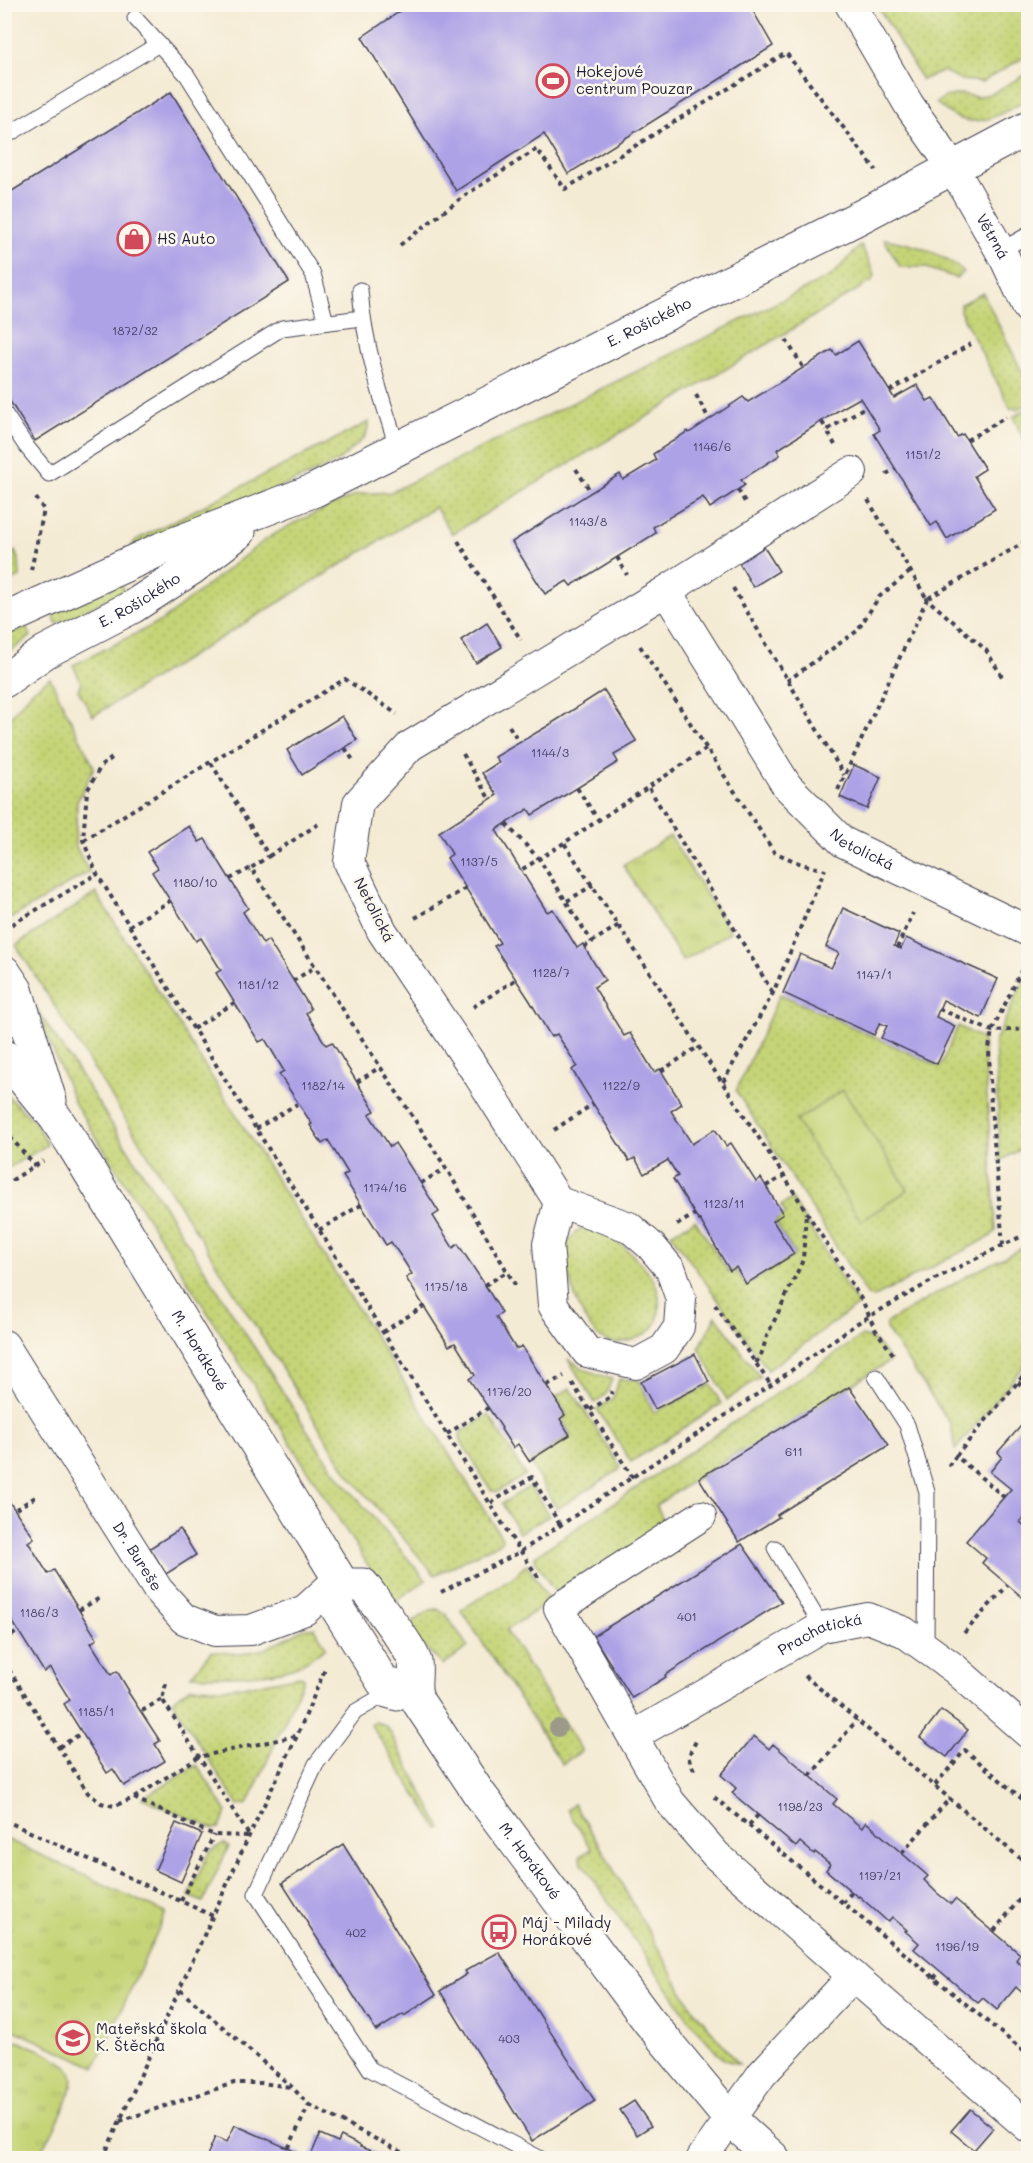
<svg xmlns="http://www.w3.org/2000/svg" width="1033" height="2163" font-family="Mali,sans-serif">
<defs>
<pattern id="grass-dots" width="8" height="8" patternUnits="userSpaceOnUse" patternTransform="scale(1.5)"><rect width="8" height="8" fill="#c5d476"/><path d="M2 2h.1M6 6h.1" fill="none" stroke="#a9b667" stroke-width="1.8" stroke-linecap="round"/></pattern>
<pattern id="park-tufts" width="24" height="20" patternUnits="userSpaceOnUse" patternTransform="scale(1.5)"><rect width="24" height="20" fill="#c5d476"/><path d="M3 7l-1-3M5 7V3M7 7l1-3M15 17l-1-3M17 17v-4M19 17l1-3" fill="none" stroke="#a9b667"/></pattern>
</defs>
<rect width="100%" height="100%" fill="#fbf7ec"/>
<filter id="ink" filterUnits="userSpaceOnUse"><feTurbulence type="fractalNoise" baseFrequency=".0167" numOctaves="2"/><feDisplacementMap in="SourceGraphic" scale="12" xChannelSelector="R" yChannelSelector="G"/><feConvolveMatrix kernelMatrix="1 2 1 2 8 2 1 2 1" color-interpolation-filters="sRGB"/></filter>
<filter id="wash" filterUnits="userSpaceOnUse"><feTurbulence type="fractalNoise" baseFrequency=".008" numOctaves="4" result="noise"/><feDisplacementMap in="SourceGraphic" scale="24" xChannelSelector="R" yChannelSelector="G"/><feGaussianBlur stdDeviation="1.35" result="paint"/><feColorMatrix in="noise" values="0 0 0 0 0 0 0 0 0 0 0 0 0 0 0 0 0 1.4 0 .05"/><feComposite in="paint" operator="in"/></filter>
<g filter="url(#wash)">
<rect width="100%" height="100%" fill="#f4ebd4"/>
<g fill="url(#grass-dots)" stroke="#747b58" stroke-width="1.5">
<polygon points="877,5 1028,5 1028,55 982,82 961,80 943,71 922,80"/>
<path d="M1028,73V99C1006,111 982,129 956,117C949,114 942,107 936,103L945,97L961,94L977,97L993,93Z"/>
<path d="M884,239C915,244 940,252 964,272L956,278L924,267H900Z"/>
<polygon points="861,245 875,275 872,281 452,534 435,507 93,716 78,690 81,682 73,665 163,620 266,539 294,523 358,494 391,492 831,276"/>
<polygon points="983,293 1028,384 1028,403 1016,410 1014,407 1011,409 960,311 961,304"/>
<polygon points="1028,408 1028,448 1013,417"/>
<polygon points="369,422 366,436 340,460 310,475 131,548 133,543 140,538"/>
<polygon points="15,551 19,561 20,577 8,582 5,593 8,600 5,601 5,560"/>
<polygon points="120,582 124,592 57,624 52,614"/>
<polygon points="25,626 31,636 5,655 5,636"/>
<polygon points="50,678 94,767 77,802 75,845 89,872 5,922 5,723 32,691"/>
<polygon points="96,893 502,1538 501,1542 435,1575 349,1475 16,945"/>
<polygon points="1028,971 1028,1145 1000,1161 995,1042"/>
<polygon points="780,994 940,1067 958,1026 983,1039 996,1231 990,1237 873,1298 868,1296 736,1091"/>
<polygon points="35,1007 83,1079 323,1455 340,1478 426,1580 392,1603 75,1104"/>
<polygon points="4,1092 36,1123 47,1145 5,1170"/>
<polygon points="792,1199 858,1305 768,1370 671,1234 695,1220 729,1273 735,1269 746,1286 795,1255 775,1221 786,1214 781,1206"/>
<path d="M583,1227C588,1228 593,1228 597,1229C614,1234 649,1268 656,1285C660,1294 660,1312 657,1321C655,1328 644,1336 637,1338C627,1341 616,1346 606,1341C583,1331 563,1272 566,1248C568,1239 576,1232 583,1227Z"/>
<polygon points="1028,1245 1028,1361 955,1450 951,1425 886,1329 886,1323 969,1275"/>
<polygon points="716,1316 760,1377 727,1400 699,1348"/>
<path d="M862,1336C877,1339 882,1349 890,1361L742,1453L739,1451L656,1505L662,1517V1526L557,1596L535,1560V1556Z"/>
<polygon points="568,1359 586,1370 612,1379 606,1394 595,1403"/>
<polygon points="619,1379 639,1380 654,1413 711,1384 721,1404 631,1462 597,1409 613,1399"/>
<polygon points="570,1388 620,1466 619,1470 557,1509 530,1462 571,1435 562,1419 567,1415 556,1397"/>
<polygon points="489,1415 525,1475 497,1492 491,1490 459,1438 461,1432"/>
<polygon points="531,1486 549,1516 519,1533 502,1503"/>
<polygon points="527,1564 550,1602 506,1630 582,1751 562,1764 461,1610 513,1577"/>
<polygon points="437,1609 446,1614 468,1647 443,1665 405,1627 430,1610"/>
<path d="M305,1628H315L326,1647C318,1652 311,1659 303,1663C279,1677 219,1677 191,1675L212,1651L240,1654L265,1649Z"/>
<polygon points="300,1676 304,1678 248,1804 238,1806 172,1701 190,1687 227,1688 259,1684"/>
<polygon points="375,1722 382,1724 389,1730 441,1828 438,1829 371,1725"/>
<polygon points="197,1765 227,1812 219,1828 214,1829 142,1798"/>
<polygon points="574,1804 599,1844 691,2006 739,2064 724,2060 692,2024 582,1863 580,1856 592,1849 567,1810"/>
<polygon points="224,1843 229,1846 203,1902 189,1896 209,1852"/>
</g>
<g fill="url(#park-tufts)" stroke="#747b58" stroke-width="1.5">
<polygon points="670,836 730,932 683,961 623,865"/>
<polygon points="4,1838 166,1913 95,2067 5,2026"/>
<path d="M17,2041C32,2047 66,2058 72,2074C77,2087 57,2122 51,2135C46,2143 40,2149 36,2158H5V2050Z"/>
</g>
<polygon fill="#c5d476" stroke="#747b58" stroke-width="1.5" points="843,1090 908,1190 861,1221 796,1121"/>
<g id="blocks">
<g fill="#ada2e6">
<polygon points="411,4 749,4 773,46 568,174 544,134 456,191 362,37"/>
<polygon points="171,92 289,282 35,441 4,392 4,196"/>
<polygon points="858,341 894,398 917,385 927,401 933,398 957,437 963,434 985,469 974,476 995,509 947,539 937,522 931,526 874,434 880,430 860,398 842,408 777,450 780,455 741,480 745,485 710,508 703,497 653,527 656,533 571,586 567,581 545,594 512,542 620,474 623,480 656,460 653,454 688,431 689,433 743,397 748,402 832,350 836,355"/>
<polygon points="764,547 779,571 753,587 739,563"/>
<polygon points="487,623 502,647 476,663 461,640"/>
<polygon points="604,690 637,742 614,755 618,762 577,788 532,815 528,809 496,830 547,912 553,909 577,948 583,944 584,947 605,980 594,987 624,1036 630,1033 654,1072 660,1069 682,1104 671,1111 692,1144 715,1129 726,1146 731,1143 756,1182 761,1178 783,1214 773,1221 794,1254 746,1284 736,1267 730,1271 700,1220 699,1221 673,1179 678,1176 668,1160 644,1174 635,1158 629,1161 572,1070 577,1066 557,1034 551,1037 530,1001 494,946 500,943 447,858 452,854 439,832 497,795 482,773 499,762 495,757 546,727"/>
<polygon points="342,716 357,740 302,775 287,750"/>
<polygon points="854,765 881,777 867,809 840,797"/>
<polygon points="189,826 199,842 205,839 248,908 243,912 263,944 268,940 311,1009 306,1013 326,1045 332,1042 375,1111 369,1114 390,1147 395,1143 439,1212 433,1216 453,1248 458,1244 485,1285 502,1313 496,1317 516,1349 522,1346 565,1415 560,1419 570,1435 529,1461 518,1444 513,1448 501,1429 502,1428 469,1379 475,1375 455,1343 449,1346 406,1278 412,1274 402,1258 391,1242 386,1245 343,1176 348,1173 328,1140 322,1144 310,1125 312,1124 279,1074 284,1071 265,1039 259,1042 216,973 221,970 201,938 196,941 152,872 158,868 147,852"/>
<polygon points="843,908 899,934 894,946 901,949 906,938 998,979 981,1018 943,1000 936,1017 955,1026 937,1064 881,1038 887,1026 880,1023 874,1035 783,993 800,954 831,968 839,953 826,947"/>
<polygon points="695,1354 709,1382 655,1409 641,1382"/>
<polygon points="849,1387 889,1445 777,1515 779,1517 739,1542 699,1478"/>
<polygon points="1028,1418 1028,1512 1020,1522 1028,1529 1028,1602 982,1563 986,1558 966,1541 1011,1489 990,1472 1002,1457 998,1452"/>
<polygon points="4,1494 34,1538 28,1542 48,1574 54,1570 97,1639 91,1643 111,1675 117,1671 129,1691 128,1692 160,1741 155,1744 165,1761 124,1786 113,1769 107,1773 64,1704 70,1700 50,1668 44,1672 4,1608 4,1600 6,1599 4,1596"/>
<polygon points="180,1529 196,1555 166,1574 150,1548"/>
<polygon points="742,1544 782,1602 665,1675 666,1677 632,1698 593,1636"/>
<polygon points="941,1710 968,1730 947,1757 920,1737"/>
<polygon points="754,1736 769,1749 773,1744 837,1799 833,1804 862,1828 866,1822 928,1876 924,1880 937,1893 951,1904 955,1899 1020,1954 1016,1960 1028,1970 1028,1998 1016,1987 997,2010 983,1998 978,2003 914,1949 919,1943 905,1931 907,1930 892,1917 888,1922 859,1896 858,1897 826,1870 830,1864 815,1852 814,1854 800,1842 796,1847 732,1793 736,1788 721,1775"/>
<polygon points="176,1823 202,1834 181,1882 155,1870"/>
<polygon points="343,1844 436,1995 404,2016 403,2014 376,2031 282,1883"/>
<polygon points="499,1952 595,2101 532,2141 440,1991 467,1974 465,1971"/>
<polygon points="634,2101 651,2126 637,2135 620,2110"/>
<polygon points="970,2109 993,2128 974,2150 951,2131"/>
<polygon points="235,2125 310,2158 320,2134 338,2142 341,2136 361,2146 360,2147 390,2158 206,2158 215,2137 227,2142"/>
</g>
</g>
</g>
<g filter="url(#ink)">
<use href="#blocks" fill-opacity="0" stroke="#424052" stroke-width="1.5"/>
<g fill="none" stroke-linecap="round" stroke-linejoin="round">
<defs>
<g id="service">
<polyline points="135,18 187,75 313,274 326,322"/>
<polyline points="4,137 159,44"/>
<polyline points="1000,251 1028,235"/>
<path d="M360,290C364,344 381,398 398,449"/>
<polyline points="4,413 26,446 49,474 282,328 362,318"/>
<polyline points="876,1377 907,1425 927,1492 926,1648"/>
<polyline points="775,1548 822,1627"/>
<polyline points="397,1703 379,1698 355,1712 316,1764 256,1894 370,2069 539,2158"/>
</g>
<g id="minor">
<path id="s1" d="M850,4L909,105L953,168L1005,259L1028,308"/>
<polyline points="666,591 852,472"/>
<path id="s2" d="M559,1202L548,1244L553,1305L587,1352L636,1364L664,1349L679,1327L681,1299L671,1270L651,1246L629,1227L559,1202L479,1076L382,931L349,862L358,803L410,746L666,591L787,786L843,842L1028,931"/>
<path id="s3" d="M4,1345L158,1590L184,1619L215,1631L251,1630L305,1610L339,1579"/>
<polyline points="701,1516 559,1608 670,1802 716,1855 853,1976 1028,2127"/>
<path id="s4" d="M633,1736L822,1627L868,1618L904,1632L955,1669L1028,1733"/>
<polyline points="702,2158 762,2074 853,1976"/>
</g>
<g id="tertiary">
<path id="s5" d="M4,620L161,549L315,490L860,217L1028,128"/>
<path id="s6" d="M4,681L45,652L132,607L192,568L239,532"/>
<polyline points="4,972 16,990 50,1101"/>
<path id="s7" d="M4,1056L55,1117L72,1143L343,1585"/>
<path id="s8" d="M343,1585H363C373,1599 412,1649 415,1662C417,1677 411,1689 419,1703L478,1792L648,2020L730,2119L773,2158"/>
<polyline points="343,1585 334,1603 383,1682 414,1694"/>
</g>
</defs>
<use href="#service" stroke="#424052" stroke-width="17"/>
<use href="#minor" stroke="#424052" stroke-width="32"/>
<use href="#tertiary" stroke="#424052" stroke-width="35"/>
<g stroke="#424052" stroke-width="4" stroke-dasharray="4.5 4.5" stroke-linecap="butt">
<polyline points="400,245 464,196 537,149 565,189 786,53 876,170"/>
<polyline points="786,340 803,367"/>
<polyline points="890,391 971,344"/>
<polyline points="696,395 709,419"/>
<polyline points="822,422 827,430"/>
<polyline points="967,440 1006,417"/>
<polyline points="835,445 827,430 865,407"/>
<polyline points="576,469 591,492"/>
<polyline points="886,474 896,469"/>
<polyline points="738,490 745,502"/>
<polyline points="868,500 927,599 1028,540"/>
<polyline points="458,541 521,640"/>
<polyline points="617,557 627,575"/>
<polyline points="31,570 44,510 36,498"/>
<polyline points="733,588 844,775"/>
<polyline points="640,646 774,852 801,864 821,869"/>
<polyline points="787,681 857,631 879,597 911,571"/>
<polyline points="509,726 520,743"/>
<polyline points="345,748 353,760"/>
<polyline points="706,749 564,843 784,1176 863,1302 875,1329 895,1357"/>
<polyline points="463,754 490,800"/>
<polyline points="112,758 101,766 87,791 83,840 97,874 509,1534 540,1580"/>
<polyline points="211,763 269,856 251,868 446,1168 517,1288"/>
<polyline points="577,788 599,821"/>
<polyline points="649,788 773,993"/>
<polyline points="838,790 927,599 986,650 1004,680"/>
<polyline points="506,824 539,859 521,870"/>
<polyline points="84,840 345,679 397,714"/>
<polyline points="564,843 539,859 592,942"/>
<polyline points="269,856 320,823"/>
<polyline points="230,879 251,868"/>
<polyline points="567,901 593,885"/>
<polyline points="415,918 466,888"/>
<polyline points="129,926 170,901"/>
<polyline points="4,929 97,874"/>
<polyline points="584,947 619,925"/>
<polyline points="897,948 913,913"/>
<polyline points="293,981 315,967"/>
<polyline points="473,1007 515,980"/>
<polyline points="939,1009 992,1031 1028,1029"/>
<polyline points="193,1029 234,1003"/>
<polyline points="661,1071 698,1047"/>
<polyline points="357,1082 380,1067"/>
<polyline points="723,1082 773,993 825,869"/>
<polyline points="256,1129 297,1104"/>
<polyline points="4,1130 35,1166"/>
<polyline points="554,1130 593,1104"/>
<polyline points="421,1183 446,1168"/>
<polyline points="4,1185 43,1161"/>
<polyline points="766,1186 784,1176"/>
<polyline points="677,1225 695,1214"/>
<polyline points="319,1230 361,1205"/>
<polyline points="1003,1245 991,1107 989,1048 992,1031 1025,963"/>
<polyline points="485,1285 507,1272"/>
<polyline points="715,1305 771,1385"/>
<polyline points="383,1332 424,1306"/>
<polyline points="756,1363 761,1355 767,1336 803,1260 806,1213"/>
<polyline points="1018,1382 1028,1392"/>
<polyline points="572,1383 633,1478"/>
<polyline points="547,1385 564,1376"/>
<polyline points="590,1410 610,1397 612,1391"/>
<polyline points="447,1434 488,1408"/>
<polyline points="956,1456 1028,1370"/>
<polyline points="948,1466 956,1456 1004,1497"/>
<polyline points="491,1503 532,1477 560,1525"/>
<polyline points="16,1509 37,1496"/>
<polyline points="1025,1515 1028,1517"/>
<polyline points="441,1592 520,1552 771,1385 856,1324 935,1279 1028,1233"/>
<polyline points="79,1610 100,1598"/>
<polyline points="964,1633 1008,1585"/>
<polyline points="4,1640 19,1631"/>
<polyline points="4,1662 88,1793 101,1803 114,1806 134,1798 198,1757 296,1736"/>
<polyline points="805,1676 1028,1865"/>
<polyline points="166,1684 162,1699 249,1835"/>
<polyline points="142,1711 162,1699"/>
<polyline points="59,1747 82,1733"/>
<polyline points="694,1770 688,1757 696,1741"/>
<polyline points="810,1776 857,1720"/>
<polyline points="935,1785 965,1750 1028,1804"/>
<polyline points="714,1797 1028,2055"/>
<polyline points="134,1798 214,1835 248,1836"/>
<polyline points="4,1820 213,1916"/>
<polyline points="749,1825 758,1815"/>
<polyline points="902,1853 950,1798"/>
<polyline points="181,1901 214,1835"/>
<polyline points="843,1903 852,1892"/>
<polyline points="994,1931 1028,1889"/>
<polyline points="934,1978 940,1971"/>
<polyline points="180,1990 292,2087 309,2105 288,2149"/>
<polyline points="309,2105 413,2158"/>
<polyline points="120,2121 234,2083 261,2083 291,2087"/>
<polyline points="387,2157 392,2149"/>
<polyline points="103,2158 249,1836 297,1736 326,1667"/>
</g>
<use href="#service" stroke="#fff" stroke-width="15"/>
<use href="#minor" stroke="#fff" stroke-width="30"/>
<use href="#tertiary" stroke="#fff" stroke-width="33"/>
</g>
<circle fill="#9b9a8a" cx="558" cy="1728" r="9"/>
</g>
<defs>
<symbol id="stadium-ring" viewBox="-11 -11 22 22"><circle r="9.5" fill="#fbf7ec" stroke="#d1495b" stroke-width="1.5"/><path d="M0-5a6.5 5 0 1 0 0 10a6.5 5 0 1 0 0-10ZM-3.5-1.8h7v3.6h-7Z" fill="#d1495b"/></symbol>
<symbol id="shop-ring" viewBox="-11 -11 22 22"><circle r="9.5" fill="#fbf7ec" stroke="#d1495b" stroke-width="1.5"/><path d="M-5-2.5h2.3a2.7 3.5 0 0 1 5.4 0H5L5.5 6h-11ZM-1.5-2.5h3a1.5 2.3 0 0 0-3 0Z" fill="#d1495b"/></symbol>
<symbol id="bus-ring" viewBox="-11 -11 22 22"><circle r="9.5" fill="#fbf7ec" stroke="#d1495b" stroke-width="1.5"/><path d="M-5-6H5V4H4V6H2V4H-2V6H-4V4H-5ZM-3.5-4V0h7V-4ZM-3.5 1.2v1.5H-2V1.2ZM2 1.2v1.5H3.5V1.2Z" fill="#d1495b"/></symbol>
<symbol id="school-ring" viewBox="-11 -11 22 22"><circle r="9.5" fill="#fbf7ec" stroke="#d1495b" stroke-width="1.5"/><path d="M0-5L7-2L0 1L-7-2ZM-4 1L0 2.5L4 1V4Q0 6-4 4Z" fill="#d1495b"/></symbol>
</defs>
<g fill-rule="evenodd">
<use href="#stadium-ring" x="534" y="62" width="38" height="38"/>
<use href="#shop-ring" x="115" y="220" width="38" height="38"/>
<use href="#bus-ring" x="480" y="1913" width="38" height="38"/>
<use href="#school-ring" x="54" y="2019" width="38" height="38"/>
</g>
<g text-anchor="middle" stroke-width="5" stroke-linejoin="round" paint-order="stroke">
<g font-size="12" fill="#454266">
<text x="135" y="335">1872/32</text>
<text x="712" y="451">1146/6</text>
<text x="923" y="459">1151/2</text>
<text x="588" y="526">1143/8</text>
<text x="550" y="757">1144/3</text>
<text x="479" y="866">1137/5</text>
<text x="195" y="887">1180/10</text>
<text x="551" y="977">1128/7</text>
<text x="874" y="979">1147/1</text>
<text x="258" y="989">1181/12</text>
<text x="323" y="1090">1182/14</text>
<text x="621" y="1090">1122/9</text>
<text x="385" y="1192">1174/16</text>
<text x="724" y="1208">1123/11</text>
<text x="446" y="1291">1175/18</text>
<text x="509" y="1396">1176/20</text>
<text x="794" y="1456">611</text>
<text x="39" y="1617">1186/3</text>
<text x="687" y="1621">401</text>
<text x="96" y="1716">1185/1</text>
<text x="800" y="1811">1198/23</text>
<text x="880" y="1880">1197/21</text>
<text x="356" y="1937">402</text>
<text x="957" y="1951">1196/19</text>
<text x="509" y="2043">403</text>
</g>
<g font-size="15" fill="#22223b" stroke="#fbf7ec" text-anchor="start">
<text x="576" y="77">Hokejové<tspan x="576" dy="17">centrum Pouzar</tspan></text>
<text x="157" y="244">HS Auto</text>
<text x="522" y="1928">Máj - Milady<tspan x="522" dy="17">Horákové</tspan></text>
<text x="96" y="2034">Mateřská škola<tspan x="96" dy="17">K. Štěcha</tspan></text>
</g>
<g font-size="15" fill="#22223b" stroke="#fbf7ec">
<text dy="5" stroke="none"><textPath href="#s1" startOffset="273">Větrná</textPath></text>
<text dy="5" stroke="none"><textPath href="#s5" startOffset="711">E. Rošického</textPath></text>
<text dy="5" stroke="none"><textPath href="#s6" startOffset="158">E. Rošického</textPath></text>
<text dy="5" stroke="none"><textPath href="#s2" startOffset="1630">Netolická</textPath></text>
<text transform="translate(374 910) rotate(63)" y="5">Netolická</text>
<text dy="5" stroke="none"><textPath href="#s7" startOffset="354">M. Horákové</textPath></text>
<text dy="5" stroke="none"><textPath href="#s3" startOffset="250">Dr. Bureše</textPath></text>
<text dy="5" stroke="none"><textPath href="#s4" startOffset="214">Prachatická</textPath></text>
<text dy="5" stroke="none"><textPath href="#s8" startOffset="348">M. Horákové</textPath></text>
</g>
</g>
<rect width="1033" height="2163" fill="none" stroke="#fbf7ec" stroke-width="24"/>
</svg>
